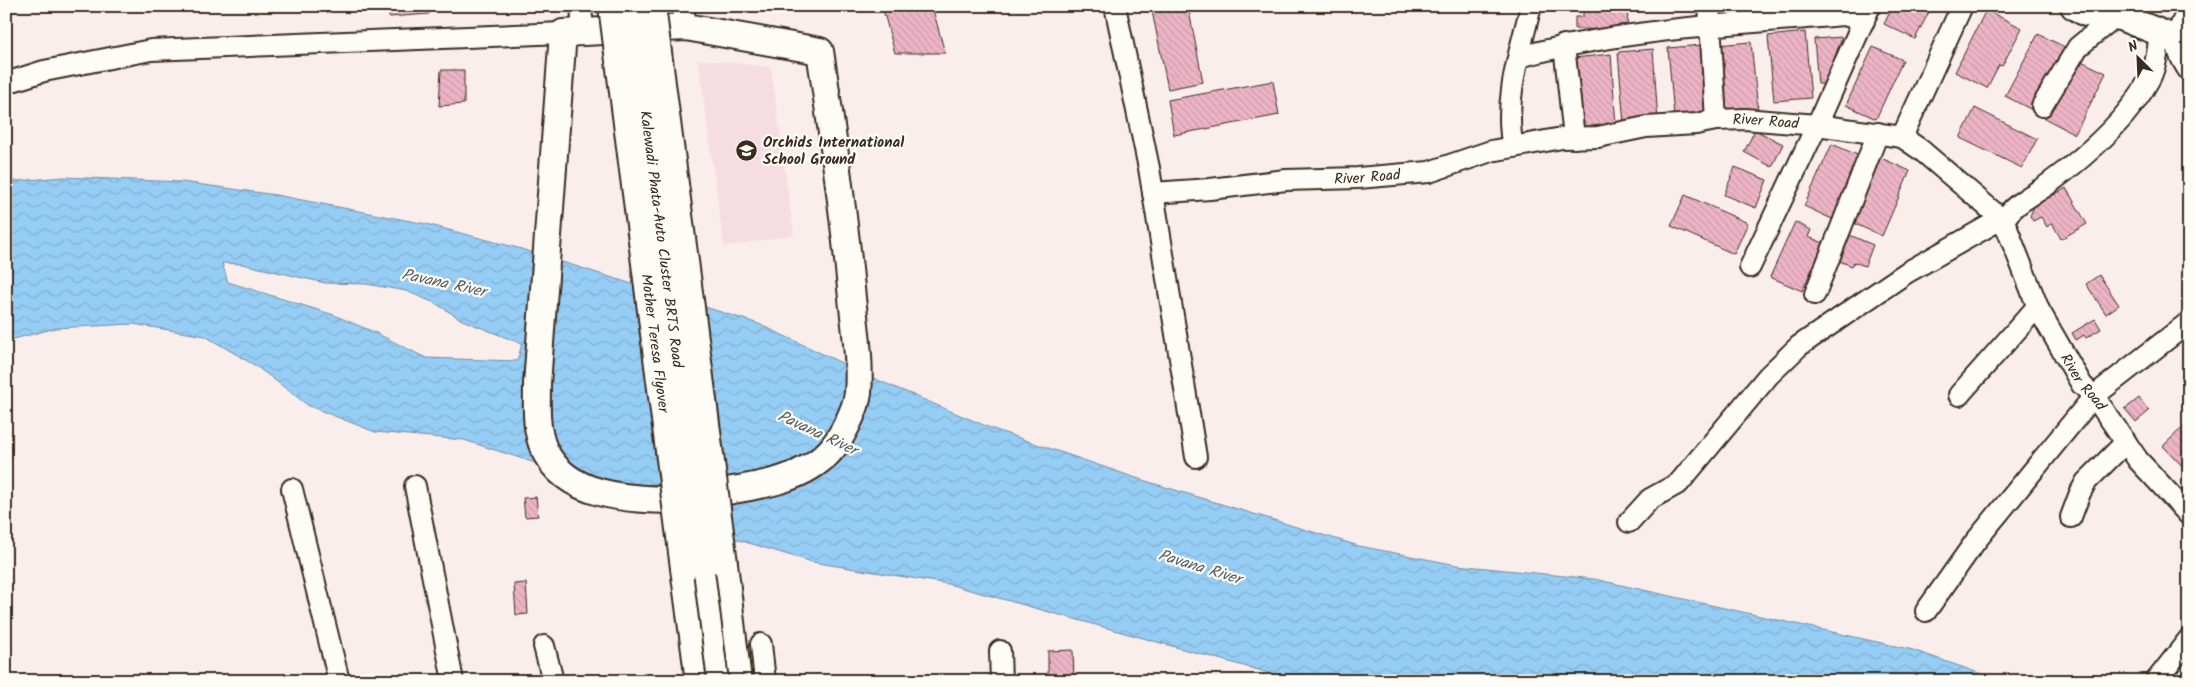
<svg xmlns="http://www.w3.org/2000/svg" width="2195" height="687" font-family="Kalam,sans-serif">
<defs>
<pattern id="water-waves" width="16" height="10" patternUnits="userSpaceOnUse" patternTransform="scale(1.25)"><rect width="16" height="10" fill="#96cdf5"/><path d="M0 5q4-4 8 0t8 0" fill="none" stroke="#82b0d2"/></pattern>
<pattern id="building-back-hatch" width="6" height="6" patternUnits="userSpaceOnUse" patternTransform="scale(1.25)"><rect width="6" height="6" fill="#edb4c7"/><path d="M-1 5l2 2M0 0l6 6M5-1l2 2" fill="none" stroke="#cc9baa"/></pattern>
</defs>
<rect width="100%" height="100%" fill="#faeeed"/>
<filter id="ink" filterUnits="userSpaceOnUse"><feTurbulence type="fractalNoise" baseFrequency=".02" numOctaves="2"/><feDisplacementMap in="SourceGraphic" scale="10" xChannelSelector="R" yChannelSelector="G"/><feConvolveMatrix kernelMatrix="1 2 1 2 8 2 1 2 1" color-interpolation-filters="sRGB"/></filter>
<g filter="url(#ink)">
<polygon fill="#f6dde2" points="698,59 771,67 794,235 724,247"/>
<path fill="url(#water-waves)" stroke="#728c9f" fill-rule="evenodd" d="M63,177L182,182L276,195L426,224L518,248L759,324L880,381L993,429L1139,479L1359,546L1457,565L1594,579L1913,650L2002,681H1298L948,584L812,562L682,523L548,467L464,440L375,432L309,406L256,366L205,336L133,324L56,328L6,341V182ZM222,263L242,264L325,283L366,284L406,291L435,303L462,320L522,344L517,361L426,358L376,333L334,315L228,282Z"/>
<g fill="url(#building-back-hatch)" stroke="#3b2a1e">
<polygon points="388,6 429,6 429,14 389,17"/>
<polygon points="545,6 572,6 572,8 546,12"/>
<polygon points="882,6 932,6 945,53 895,53"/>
<polygon points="1151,6 1188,6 1203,82 1168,89"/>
<polygon points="1580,6 1628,6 1627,30 1575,29 1575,17 1583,17 1583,9 1580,9"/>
<polygon points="1893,6 1932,6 1915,39 1884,24"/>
<polygon points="1986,10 2022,28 2002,66 1999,65 1987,88 1955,72"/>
<polygon points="1805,32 1811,98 1774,101 1768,36"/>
<polygon points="2038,34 2069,49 2036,112 2005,96"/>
<polygon points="1842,37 1825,84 1818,84 1814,39"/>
<polygon points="1751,42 1758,110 1724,113 1717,45"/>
<polygon points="1702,45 1708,113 1674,116 1668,48"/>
<polygon points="1873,47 1903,60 1876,119 1846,105"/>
<polygon points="1653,49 1658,121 1624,124 1618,52"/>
<polygon points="1611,54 1616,126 1580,129 1574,58"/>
<polygon points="2075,58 2106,73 2075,134 2044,118"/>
<polygon points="441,70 464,70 464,104 439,106"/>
<polygon points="1273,81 1279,115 1174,135 1168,100"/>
<polygon points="1975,108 2037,139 2022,168 1960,138"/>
<polygon points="1755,130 1783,144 1772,167 1744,152"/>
<polygon points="1832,144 1862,157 1834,220 1804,206"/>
<polygon points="1879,157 1910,171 1882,236 1851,222"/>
<polygon points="1735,167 1767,180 1756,208 1724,195"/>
<polygon points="2066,188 2087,224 2061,239 2052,223 2047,227 2041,217 2033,221 2030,216 2034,206"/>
<polygon points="1685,195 1748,223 1734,254 1671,226"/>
<polygon points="1795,222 1811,230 1808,237 1824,243 1802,291 1770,277"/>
<polygon points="1845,233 1873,245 1865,266 1854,262 1852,266 1834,259"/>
<polygon points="2099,275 2119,305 2106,314 2086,284"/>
<polygon points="2095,319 2101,329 2086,338 2084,335 2076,340 2072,333"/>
<polygon points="2139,398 2149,411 2136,422 2125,409"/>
<polygon points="2186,424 2189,427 2189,473 2163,446"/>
<polygon points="536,497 538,516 525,517 523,498"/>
<polygon points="526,583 528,614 516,615 514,584"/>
<polygon points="1073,650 1074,681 1048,681 1048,651"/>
</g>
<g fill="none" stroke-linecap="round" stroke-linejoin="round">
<defs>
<g id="minor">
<polyline points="581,6 583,31"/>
<polyline points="683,6 686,27"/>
<polyline points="1115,6 1149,168 1196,457"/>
<polyline points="1709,6 1716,120"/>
<path d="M2189,7C2176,36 2170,43 2189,71"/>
<polyline points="1564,45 1574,138"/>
<path d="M1519,57C1623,29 1736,24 1844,15L1864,21"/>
<polyline points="6,83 44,71 151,50 563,33"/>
<polyline points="2042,106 2078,47 2117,15"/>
<polyline points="1902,137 1962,6"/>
<path d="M1513,147C1503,101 1520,51 1531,6"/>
<path id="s1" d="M1153,193L1210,189L1286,180L1358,178L1429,172L1491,151L1562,138L1598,137L1646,127L1696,124L1716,120L1745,119L1817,125L1902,137L1921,150L2004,221L2039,310L2082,385L2094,396L2138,460L2189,515"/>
<path d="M2004,221C2011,205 2033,195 2047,185C2085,157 2128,120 2150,78C2157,64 2158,47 2160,33"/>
<polyline points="1750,267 1817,125 1870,6"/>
<polyline points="1815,294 1878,133"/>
<polyline points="1959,395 2037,307"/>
<polyline points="415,486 453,681"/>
<polyline points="292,489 339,681"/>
<polyline points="2071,517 2080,493 2086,482 2126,442"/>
<polyline points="1629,522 1650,499 1679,483 1768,376 1799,346 1906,273 2001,219"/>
<polyline points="1926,611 1975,542 2094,396 2189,322"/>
<polyline points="761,644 765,681"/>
<polyline points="544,646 553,681"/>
<polyline points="1000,651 1001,681"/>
<polyline points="2156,681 2189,639"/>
</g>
<g id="major">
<polyline points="2074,6 2086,13 2105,11 2189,44"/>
<path d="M676,500C630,499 566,498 544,449C535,429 537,406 537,384L563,33L686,27L820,51C832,130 843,208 851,288C854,321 861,360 858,393C856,410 841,439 830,451C801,482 755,486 715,493"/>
<polyline points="724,563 738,681"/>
<polyline points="684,568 699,681"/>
</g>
</defs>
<use href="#minor" stroke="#3b2a1e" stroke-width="24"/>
<use href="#major" stroke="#3b2a1e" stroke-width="30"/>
<use href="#minor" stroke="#fdfcf7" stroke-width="20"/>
<use href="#major" stroke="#fdfcf7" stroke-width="26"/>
<defs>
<g id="minor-bridge">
<path id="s2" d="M632,6L718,681"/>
</g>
<g id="major-bridge">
<path id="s3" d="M612,6L684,568"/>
<polyline points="652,6 724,563"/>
</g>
</defs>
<use href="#minor-bridge" stroke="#3b2a1e" stroke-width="24" stroke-linecap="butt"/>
<use href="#major-bridge" stroke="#3b2a1e" stroke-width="30" stroke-linecap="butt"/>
<use href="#minor-bridge" stroke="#fdfcf7" stroke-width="20"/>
<use href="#major-bridge" stroke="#fdfcf7" stroke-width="26"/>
</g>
</g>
<defs>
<symbol id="school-disc" viewBox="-11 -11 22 22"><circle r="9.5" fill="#3b2a1e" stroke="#fdfcf7"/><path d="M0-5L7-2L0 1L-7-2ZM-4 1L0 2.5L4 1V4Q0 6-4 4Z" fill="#fff"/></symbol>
</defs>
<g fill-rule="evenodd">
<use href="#school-disc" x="734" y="138" width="25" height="25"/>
</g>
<g text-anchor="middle" stroke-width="4.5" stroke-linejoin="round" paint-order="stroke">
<g font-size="15" fill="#3b2a1e" stroke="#fdfcf7">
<text dy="5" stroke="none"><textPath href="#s1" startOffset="620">River Road</textPath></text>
<text dy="5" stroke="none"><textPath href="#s1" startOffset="215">River Road</textPath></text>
<text dy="5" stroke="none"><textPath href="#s2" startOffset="235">Kalewadi Phata-Auto Cluster BRTS Road</textPath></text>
<text dy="5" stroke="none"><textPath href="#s3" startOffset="340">Mother Teresa Flyover</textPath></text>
<text dy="5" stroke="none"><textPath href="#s1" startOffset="1070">River Road</textPath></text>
</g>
<g font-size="15" font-weight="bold" fill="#3b2a1e" stroke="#fdfcf7" text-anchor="start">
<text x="763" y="147">Orchids International<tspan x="763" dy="17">School Ground</tspan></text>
</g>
<g font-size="16" font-style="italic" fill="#565b5e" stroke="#fdfcf7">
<text transform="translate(444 282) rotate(12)" y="6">Pavana River</text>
<text transform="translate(818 432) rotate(25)" y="6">Pavana River</text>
<text transform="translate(1200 566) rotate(17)" y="6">Pavana River</text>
</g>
</g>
<rect width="2195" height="687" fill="none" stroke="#fdfcf7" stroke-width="25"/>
<rect x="12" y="12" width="2170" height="662" fill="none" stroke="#3b2a1e" stroke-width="2" filter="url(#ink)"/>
<g transform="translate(2138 58) rotate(336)" stroke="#fdfcf7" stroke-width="4" paint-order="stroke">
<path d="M0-4L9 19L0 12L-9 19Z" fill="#3b2a1e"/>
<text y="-8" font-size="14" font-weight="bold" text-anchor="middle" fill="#3b2a1e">N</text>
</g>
</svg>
